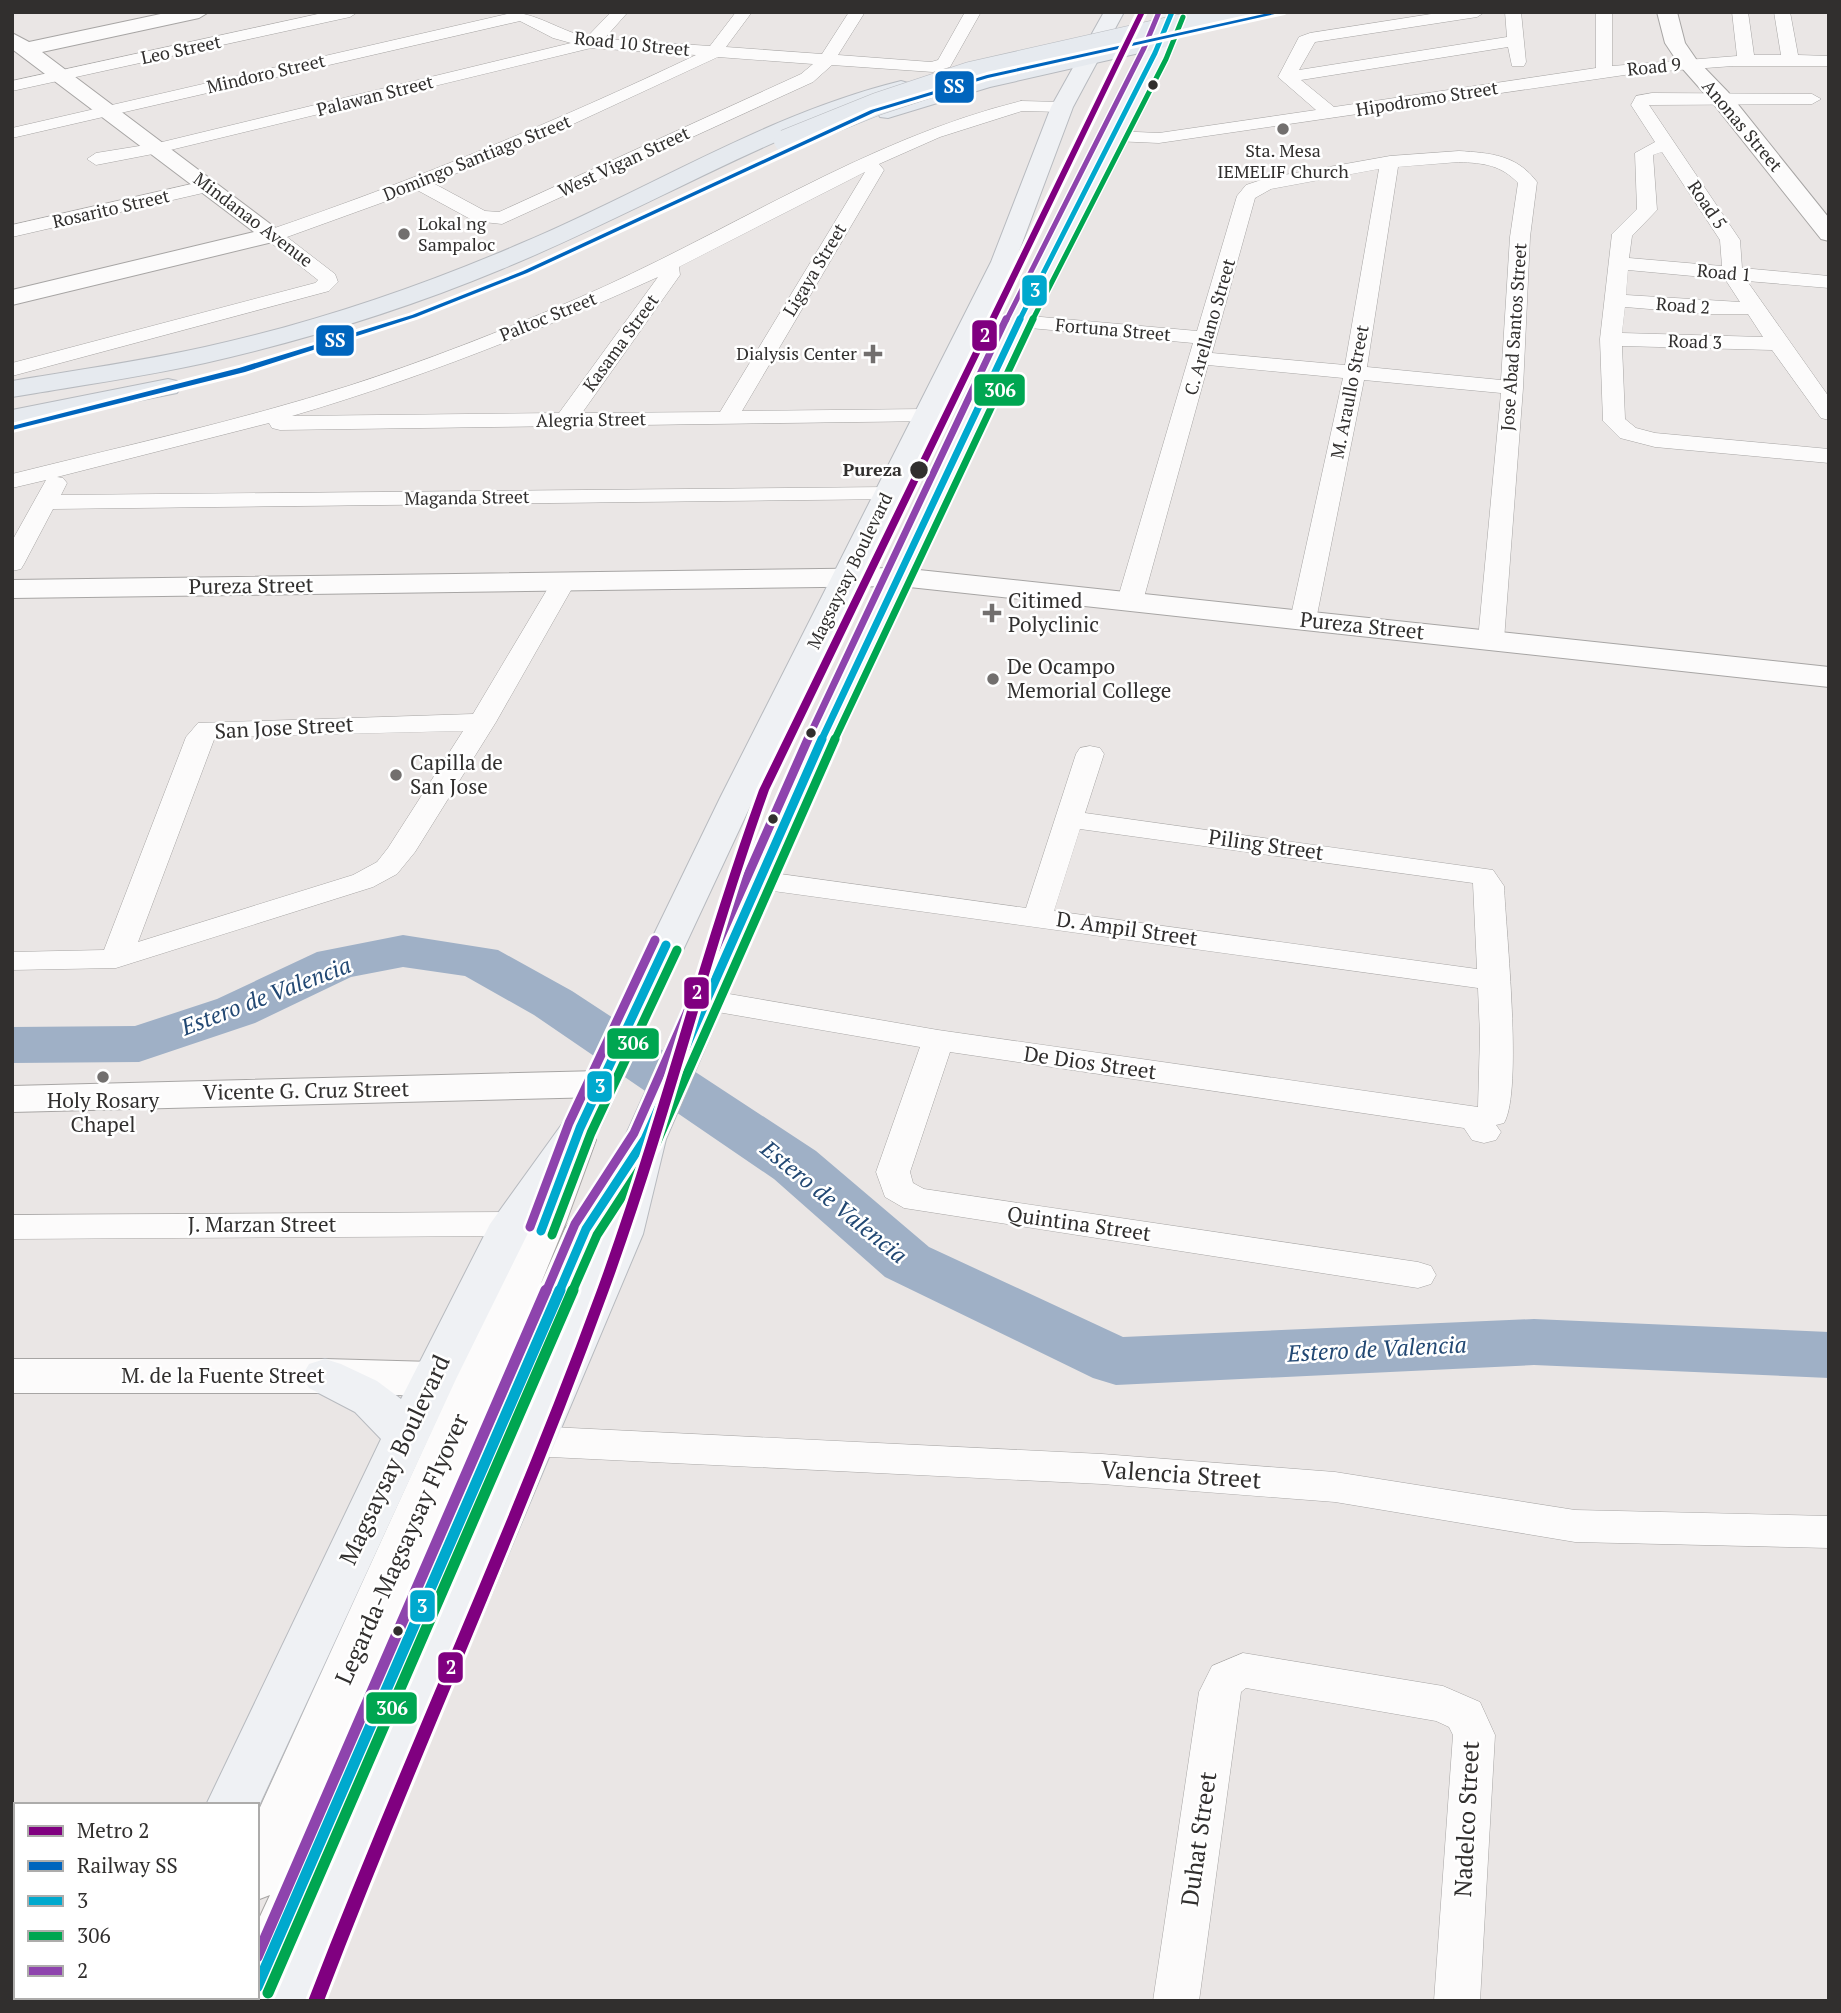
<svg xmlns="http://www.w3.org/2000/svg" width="1841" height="2013" font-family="'PT Serif',serif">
<rect width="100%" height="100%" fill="#eae6e5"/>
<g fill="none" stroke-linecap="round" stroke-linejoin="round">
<polygon fill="#9fb0c6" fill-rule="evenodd" points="403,935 498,950 572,991 816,1151 929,1247 1123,1337 1534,1319 1829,1332 1829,1378 1534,1365 1116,1385 1093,1378 885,1277 774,1179 534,1015 465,976 403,967 351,977 255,1023 139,1062 12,1063 12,1027 135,1026 217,999 317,952"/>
<defs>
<g id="minor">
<polygon points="327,12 358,12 350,17 12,91 12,81"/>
<path d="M506,12C537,12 557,30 587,37L611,12H628L604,39L710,46L736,12H752L726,47L822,54L849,12H865L838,55L931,62L938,60L965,12H981L950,67L933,72L832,65L813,82L502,224L474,221L417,190L287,237L335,274L338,282L329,291L12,376V363L315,283L318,280L266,239L263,235L266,231C413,181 555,122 696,55L591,48L158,153L96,165L87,159L96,153L158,143L571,43L553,38L520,21L12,138V128L507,14ZM718,57L813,64L801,74L499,212L485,211L433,183L556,132Z"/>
<polygon points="1444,12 1485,12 1477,17 1315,42 1299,70 1507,37 1505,12 1521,12 1526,62 1524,66 1512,66 1508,47 1301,80 1334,107 1596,68 1596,12 1612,12 1612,66 1737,56 1732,12 1748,12 1754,55 1781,55 1774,12 1790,12 1798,55 1829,56 1829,66 1733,66 1638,73 1159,143 1114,141 1105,136 1114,131 1159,133 1316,110 1278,77 1299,37 1310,33"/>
<path d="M1652,93L1812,94L1821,99L1812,104L1649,105L1740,240L1742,268L1829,276V288L1747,281L1829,397V420L1821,418L1772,350L1622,346L1625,419L1636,428L1655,433L1829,449V463L1655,447L1620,438L1603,421L1600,339L1612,234L1637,209L1635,153L1655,142L1631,105L1636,96ZM1662,152L1720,240L1722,266L1629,258L1632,236L1657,210L1653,155ZM1628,270L1725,279L1740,302L1626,295ZM1625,307L1711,314H1748L1763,337L1622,333Z"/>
<path d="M1021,101L1062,102L1071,107L1062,112L1022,111L940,137L879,164L884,170L742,411L926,409L934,411L937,416L934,421L280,430L272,428L269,423L57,477L63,478L67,483L61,495L888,487L896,489L900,494L896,499L53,509L24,564L21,569L12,571V541L46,480L12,488V474C124,446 238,421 348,386C425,361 502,331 576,299C725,235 863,140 1021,101ZM865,172L720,412L582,413L680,275L679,267ZM658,277L559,413L292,416C418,379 539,331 658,277Z"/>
<path d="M1459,151C1491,153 1517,155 1537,182L1530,237L1523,388L1504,640L1500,645L1491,648L1482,645L1478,640L1501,393L1364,380L1316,620L1312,625L1303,628L1294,625L1290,620L1343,378L1208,365L1143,601L1139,606L1130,609L1121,606L1117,601L1193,343L1019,327L1012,325L1009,321L1012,317L1019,315L1197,331L1237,196L1246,185L1267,178L1390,156ZM1459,162C1484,163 1501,165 1518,183L1510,237L1501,380L1367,367L1398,167ZM1379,169L1345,365L1212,353L1255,198L1271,189Z"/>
<polygon points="209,180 218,186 216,190 12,237 12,225"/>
<path d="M563,576L572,578L575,583L496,722L415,852L397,874L373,887L116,968L12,970V952L104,950L186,737L198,723L473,714L551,583L554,578ZM463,731L388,848L377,862L353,875L138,942L215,737Z"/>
<path d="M1090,746L1100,748L1104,754L1085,813L1493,870L1504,886C1506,931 1523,1091 1504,1123L1496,1125L1501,1132L1496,1140L1484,1143L1472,1140L1464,1128L950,1052L910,1172L913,1183L924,1189L1418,1262L1431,1266L1436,1275L1431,1284L1418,1288L904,1208L885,1197L876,1172L920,1047L706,1010L695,1007L690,1000L695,993L706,990L938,1030L1478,1107L1480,1035L1478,988L759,889L749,886L744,880L749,874L759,871L1026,908L1076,754L1080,748ZM1080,829L1473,883L1477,969L1054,911Z"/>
<polygon points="511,1212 523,1215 528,1224 523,1233 511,1236 12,1239 12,1215"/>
<polygon points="530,1426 1102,1454 1335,1472 1575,1510 1829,1516 1829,1548 1575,1542 1335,1502 1102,1484 530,1456 516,1451 511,1441 516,1431"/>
<polygon points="1243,1653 1443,1686 1480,1702 1495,1735 1480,2001 1434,2001 1453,1735 1449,1727 1436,1721 1246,1688 1241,1692 1199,2001 1153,2001 1199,1692 1212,1666"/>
</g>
<g id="tertiary">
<polygon points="170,12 209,12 199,18 42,52 285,235 281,240 12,305 12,290 254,232 12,49 12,33 29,42"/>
<polygon points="1657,12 1677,12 1685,43 1696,59 1728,92 1829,218 1829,241 1821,239 1712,102 1681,67 1665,43"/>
<polygon points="900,568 1829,667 1829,687 900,586 12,598 12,580"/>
<polygon points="600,1071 614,1075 620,1084 614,1093 600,1097 12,1112 12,1086"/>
<polygon points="12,1359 325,1359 433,1362 449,1367 456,1379 449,1391 433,1396 325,1393 12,1393"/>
</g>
<polygon id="secondary" points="575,1126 590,1130 596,1140 566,1222 539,1288 565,1229 625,1137 640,1133 655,1137 661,1147 606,1231 280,2001 234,2001 233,1997 257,1997 257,1923 270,1895 257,1900 257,1814 445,1401 524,1222 554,1140 560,1130"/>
<g id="primary">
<polygon points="1104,12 1124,12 1073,107 1015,262 754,798 600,1128 530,1229 456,1379 257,1810 257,1805 206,1805 381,1439 355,1412 309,1388 302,1376 309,1364 325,1359 341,1364 377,1381 401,1399 490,1224 562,1124 720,798 991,262 1051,107"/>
<polygon points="1162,12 1182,12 1165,53 1032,321 827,764 666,1139 643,1234 320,2001 262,2001 601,1234 624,1139 793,764 1006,321 1145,53"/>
<polygon points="119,1997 177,1997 175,2001 117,2001"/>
</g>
<g id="motorway">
<polygon points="1159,37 1166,39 1169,43 1166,47 990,87 888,118 880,117 877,112 880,107 978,78"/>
<path d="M901,81L908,83L912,87L908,91C766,135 639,213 502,269C406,309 306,340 205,363C141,377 77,386 12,397V381C77,370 142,361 205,347C314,323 420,287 522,243C648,190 767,114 901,81Z"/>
<polygon points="168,379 177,381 181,387 177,393 12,426 12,410"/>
</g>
</defs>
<use href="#minor" stroke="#a7a5a4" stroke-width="1"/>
<use href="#tertiary" stroke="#a7a5a4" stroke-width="2"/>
<use href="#secondary" stroke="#a7a5a4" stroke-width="2"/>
<use href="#primary" stroke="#b7babf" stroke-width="2"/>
<use href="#motorway" stroke="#b7babf" stroke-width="2"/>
<use href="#minor" fill="#fcfbfb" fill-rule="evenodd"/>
<use href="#tertiary" fill="#fcfbfb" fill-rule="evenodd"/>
<use href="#secondary" fill="#fcfbfb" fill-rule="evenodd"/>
<use href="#primary" fill="#eff1f4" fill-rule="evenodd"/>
<use href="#motorway" fill="#e6eaef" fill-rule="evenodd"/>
<defs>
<polyline id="secondary-bridge" points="201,2001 203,1997"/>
<polyline id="motorway-bridge" points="785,141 877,104 970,73 1240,12"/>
</defs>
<use href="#secondary-bridge" stroke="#a7a5a4" stroke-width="52" stroke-linecap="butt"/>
<use href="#motorway-bridge" stroke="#b7babf" stroke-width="23" stroke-linecap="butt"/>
<use href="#secondary-bridge" stroke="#fcfbfb" stroke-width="50"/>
<use href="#motorway-bridge" stroke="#e6eaef" stroke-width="22"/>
<defs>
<polyline id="bus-1-far3" points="1019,321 1155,53 1172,12"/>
<polyline id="bus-1-far2" points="821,741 1020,319"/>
<g id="bus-1-far1">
<polyline points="541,1231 580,1128 666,945"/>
<polyline points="559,1292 586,1229 645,1139 822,739"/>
</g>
<polyline id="bus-1" points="257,1987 560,1290"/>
<polyline id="bus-2-far3" points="1032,321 1166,59 1183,17"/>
<polyline id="bus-2-far2" points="834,741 1033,319"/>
<g id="bus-2-far1">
<polyline points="552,1235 591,1133 677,950"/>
<polyline points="572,1292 597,1235 656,1144 835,739"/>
</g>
<polyline id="bus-2" points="268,1993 573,1290"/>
<polyline id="bus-3-far3" points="1006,321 1144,48 1159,12"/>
<polyline id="bus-3-far2" points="807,741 1006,319"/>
<g id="bus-3-far1">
<polyline points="530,1227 569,1123 655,940"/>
<polyline points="546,1292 575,1224 634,1133 808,739"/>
</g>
<polyline id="bus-3" points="257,1957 546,1290"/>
</defs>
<use href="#bus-1-far3" stroke="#fff" stroke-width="8"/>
<use href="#bus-1-far2" stroke="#fff" stroke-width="11"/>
<use href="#bus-1-far1" stroke="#fff" stroke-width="14"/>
<use href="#bus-1" stroke="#fff" stroke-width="17"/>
<use href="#bus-2-far3" stroke="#fff" stroke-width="8"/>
<use href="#bus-2-far2" stroke="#fff" stroke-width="11"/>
<use href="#bus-2-far1" stroke="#fff" stroke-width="14"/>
<use href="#bus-2" stroke="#fff" stroke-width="17"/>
<use href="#bus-3-far3" stroke="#fff" stroke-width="8"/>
<use href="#bus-3-far2" stroke="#fff" stroke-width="11"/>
<use href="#bus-3-far1" stroke="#fff" stroke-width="14"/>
<use href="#bus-3" stroke="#fff" stroke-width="17"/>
<use href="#bus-1-far3" stroke="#00a9ce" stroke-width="5"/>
<use href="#bus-1-far2" stroke="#00a9ce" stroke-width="7"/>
<use href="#bus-1-far1" stroke="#00a9ce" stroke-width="9"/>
<use href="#bus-1" stroke="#00a9ce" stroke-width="11"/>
<use href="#bus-2-far3" stroke="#00a651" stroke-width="5"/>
<use href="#bus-2-far2" stroke="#00a651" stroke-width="7"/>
<use href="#bus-2-far1" stroke="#00a651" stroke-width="9"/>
<use href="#bus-2" stroke="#00a651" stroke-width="11"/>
<use href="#bus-3-far3" stroke="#8e44ad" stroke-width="5"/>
<use href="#bus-3-far2" stroke="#8e44ad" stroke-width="7"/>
<use href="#bus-3-far1" stroke="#8e44ad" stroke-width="9"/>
<use href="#bus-3" stroke="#8e44ad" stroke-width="11"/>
<defs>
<polygon id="rail-1" points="1273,12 1284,12 988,78 875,112 527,273 416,317 245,372 12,430 12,426 239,368 412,315 523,271 871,110 987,75"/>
</defs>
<use href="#rail-1" stroke="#fff" stroke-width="6"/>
<use href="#rail-1" fill="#0065bd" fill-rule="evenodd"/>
<defs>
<path id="metro-1" d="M1139,12H1145L769,790C710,955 669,1126 609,1290C522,1530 415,1762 324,2001H308C400,1762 509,1530 597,1290C657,1126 699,955 759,790Z"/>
</defs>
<use href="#metro-1" stroke="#fff" stroke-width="6"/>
<use href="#metro-1" fill="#800080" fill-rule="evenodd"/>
</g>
<g fill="#312f2e" stroke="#fff" stroke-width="2.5">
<circle cx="1153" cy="85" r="6"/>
<circle cx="919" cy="470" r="10"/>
<circle cx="811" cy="733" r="6"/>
<circle cx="773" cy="819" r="6"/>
<circle cx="398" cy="1631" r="6"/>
</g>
<g fill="#726f6e" stroke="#fff" stroke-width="2.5">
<circle cx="1283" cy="129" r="7"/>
<circle cx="404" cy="234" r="7"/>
<path d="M869.5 343.5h7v7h7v7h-7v7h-7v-7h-7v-7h7z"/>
<path d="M988.5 602.5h7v7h7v7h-7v7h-7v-7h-7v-7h7z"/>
<circle cx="993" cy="679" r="7"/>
<circle cx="396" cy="775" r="7"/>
<circle cx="103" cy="1077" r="7"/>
</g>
<g text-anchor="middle" stroke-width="5" stroke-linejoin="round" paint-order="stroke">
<g font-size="18" fill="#312f2e" stroke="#fff">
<text transform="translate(632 44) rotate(6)" y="6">Road 10 Street</text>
<text transform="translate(181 50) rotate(-12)" y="6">Leo Street</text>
<text transform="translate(1654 67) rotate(-6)" y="6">Road 9</text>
<text transform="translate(266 74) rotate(-13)" y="6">Mindoro Street</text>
<text transform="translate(375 96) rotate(-14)" y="6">Palawan Street</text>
<text transform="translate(1427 99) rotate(-9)" y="6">Hipodromo Street</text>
<text transform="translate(1742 126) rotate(50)" y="6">Anonas Street</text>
<text transform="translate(477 158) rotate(-22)" y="6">Domingo Santiago Street</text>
<text transform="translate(624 162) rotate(-25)" y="6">West Vigan Street</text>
<text transform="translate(1707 205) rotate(56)" y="6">Road 5</text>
<text transform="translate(111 209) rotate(-13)" y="6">Rosarito Street</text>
<text transform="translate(253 220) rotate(37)" y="6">Mindanao Avenue</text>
<text transform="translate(815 270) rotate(-59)" y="6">Ligaya Street</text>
<text transform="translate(1724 273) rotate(5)" y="6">Road 1</text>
<text transform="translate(1683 306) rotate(4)" y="6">Road 2</text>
<text transform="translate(548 317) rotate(-22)" y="6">Paltoc Street</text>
<text transform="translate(1210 327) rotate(-74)" y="6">C. Arellano Street</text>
<text transform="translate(1113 330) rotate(5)" y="6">Fortuna Street</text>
<text transform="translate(1514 337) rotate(-86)" y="6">Jose Abad Santos Street</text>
<text transform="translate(1695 342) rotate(2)" y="6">Road 3</text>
<text transform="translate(621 343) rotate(-54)" y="6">Kasama Street</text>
<text transform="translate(1350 392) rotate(-79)" y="6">M. Araullo Street</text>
<text transform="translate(591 420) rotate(-1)" y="6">Alegria Street</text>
<text transform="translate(467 498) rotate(-1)" y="6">Maganda Street</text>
<text transform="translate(850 571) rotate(-64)" y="6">Magsaysay Boulevard</text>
</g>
<g font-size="18" fill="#312f2e" stroke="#fff">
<text x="1283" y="157">Sta. Mesa<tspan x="1283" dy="21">IEMELIF Church</tspan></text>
<text x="418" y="230" text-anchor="start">Lokal ng<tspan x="418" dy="21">Sampaloc</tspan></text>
<text x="857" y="360" text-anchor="end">Dialysis Center</text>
</g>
<g font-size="18" font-weight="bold" fill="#312f2e" stroke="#fff" text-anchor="end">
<text x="902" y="476">Pureza</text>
</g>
<g font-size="21" fill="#312f2e" stroke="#fff">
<text transform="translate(251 586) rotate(-1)" y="7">Pureza Street</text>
<text transform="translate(1362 626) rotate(6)" y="7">Pureza Street</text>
<text transform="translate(284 728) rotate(-3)" y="7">San Jose Street</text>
<text transform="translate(1266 845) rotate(8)" y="7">Piling Street</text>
<text transform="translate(1127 929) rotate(8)" y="7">D. Ampil Street</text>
<text transform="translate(1090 1063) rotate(8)" y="7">De Dios Street</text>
<text transform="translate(306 1091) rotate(-1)" y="7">Vicente G. Cruz Street</text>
<text transform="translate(1079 1224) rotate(8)" y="7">Quintina Street</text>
<text x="262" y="1232">J. Marzan Street</text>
<text x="223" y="1383">M. de la Fuente Street</text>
</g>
<g font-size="21" fill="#312f2e" stroke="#fff" text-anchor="start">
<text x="1008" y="608">Citimed<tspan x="1008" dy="24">Polyclinic</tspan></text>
<text x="1007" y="674">De Ocampo<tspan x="1007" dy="24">Memorial College</tspan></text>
<text x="410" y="770">Capilla de<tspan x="410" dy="24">San Jose</tspan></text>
<text x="103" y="1108" text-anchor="middle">Holy Rosary<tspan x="103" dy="24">Chapel</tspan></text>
</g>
<g font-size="23" font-style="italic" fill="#224873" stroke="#fff">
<text transform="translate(266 996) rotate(-21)" y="8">Estero de Valencia</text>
<text transform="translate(834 1202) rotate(39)" y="8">Estero de Valencia</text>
<text transform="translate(1377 1349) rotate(-3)" y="8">Estero de Valencia</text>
</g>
<g font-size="24" fill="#312f2e" stroke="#fff">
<text transform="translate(395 1460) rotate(-65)" y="8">Magsaysay Boulevard</text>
<text transform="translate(1181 1475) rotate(4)" y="8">Valencia Street</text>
<text transform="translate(402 1549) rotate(-66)" y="8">Legarda-Magsaysay Flyover</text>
<text transform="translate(1467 1819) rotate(-87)" y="8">Nadelco Street</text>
<text transform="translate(1199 1839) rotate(-82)" y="8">Duhat Street</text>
</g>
</g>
<g stroke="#fff" stroke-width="2.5">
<rect x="934" y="70" width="41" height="34" rx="7" fill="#0065bd"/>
<rect x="1021" y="274" width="27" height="33" rx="7" fill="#00a9ce"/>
<rect x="971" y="319" width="27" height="33" rx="7" fill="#800080"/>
<rect x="315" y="324" width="40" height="33" rx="7" fill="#0065bd"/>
<rect x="973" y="373" width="53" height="34" rx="7" fill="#00a651"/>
<rect x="683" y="976" width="27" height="34" rx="7" fill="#800080"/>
<rect x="606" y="1027" width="54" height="33" rx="7" fill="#00a651"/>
<rect x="586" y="1070" width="27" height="33" rx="7" fill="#00a9ce"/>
<rect x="409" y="1589" width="27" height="34" rx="7" fill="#00a9ce"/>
<rect x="437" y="1651" width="27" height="33" rx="7" fill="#800080"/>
<rect x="365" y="1691" width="53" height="34" rx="7" fill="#00a651"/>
</g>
<g font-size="19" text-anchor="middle" font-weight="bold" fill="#fff">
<text x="954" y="93">SS</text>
<text x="1035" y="297">3</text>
<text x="985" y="342">2</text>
<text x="335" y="347">SS</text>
<text x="1000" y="397">306</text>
<text x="697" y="999">2</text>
<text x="633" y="1050">306</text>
<text x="600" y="1093">3</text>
<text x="422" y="1613">3</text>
<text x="451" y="1674">2</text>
<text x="392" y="1715">306</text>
</g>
<rect width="1841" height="2013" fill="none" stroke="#312f2e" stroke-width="28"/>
<rect x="14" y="1803" width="245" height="196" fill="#ffffff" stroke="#adacab" stroke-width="2"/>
<rect x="28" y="1826" width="35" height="10" fill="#800080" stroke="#adacab" stroke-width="2"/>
<text x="77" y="1838" font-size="21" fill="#312f2e">Metro 2</text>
<rect x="28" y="1861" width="35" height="10" fill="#0065bd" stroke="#adacab" stroke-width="2"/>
<text x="77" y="1873" font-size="21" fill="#312f2e">Railway SS</text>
<rect x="28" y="1896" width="35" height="10" fill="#00a9ce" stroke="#adacab" stroke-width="2"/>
<text x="77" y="1908" font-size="21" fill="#312f2e">3</text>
<rect x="28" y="1931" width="35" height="10" fill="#00a651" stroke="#adacab" stroke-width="2"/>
<text x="77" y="1943" font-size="21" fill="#312f2e">306</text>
<rect x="28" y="1966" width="35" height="10" fill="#8e44ad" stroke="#adacab" stroke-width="2"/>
<text x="77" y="1978" font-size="21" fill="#312f2e">2</text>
</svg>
